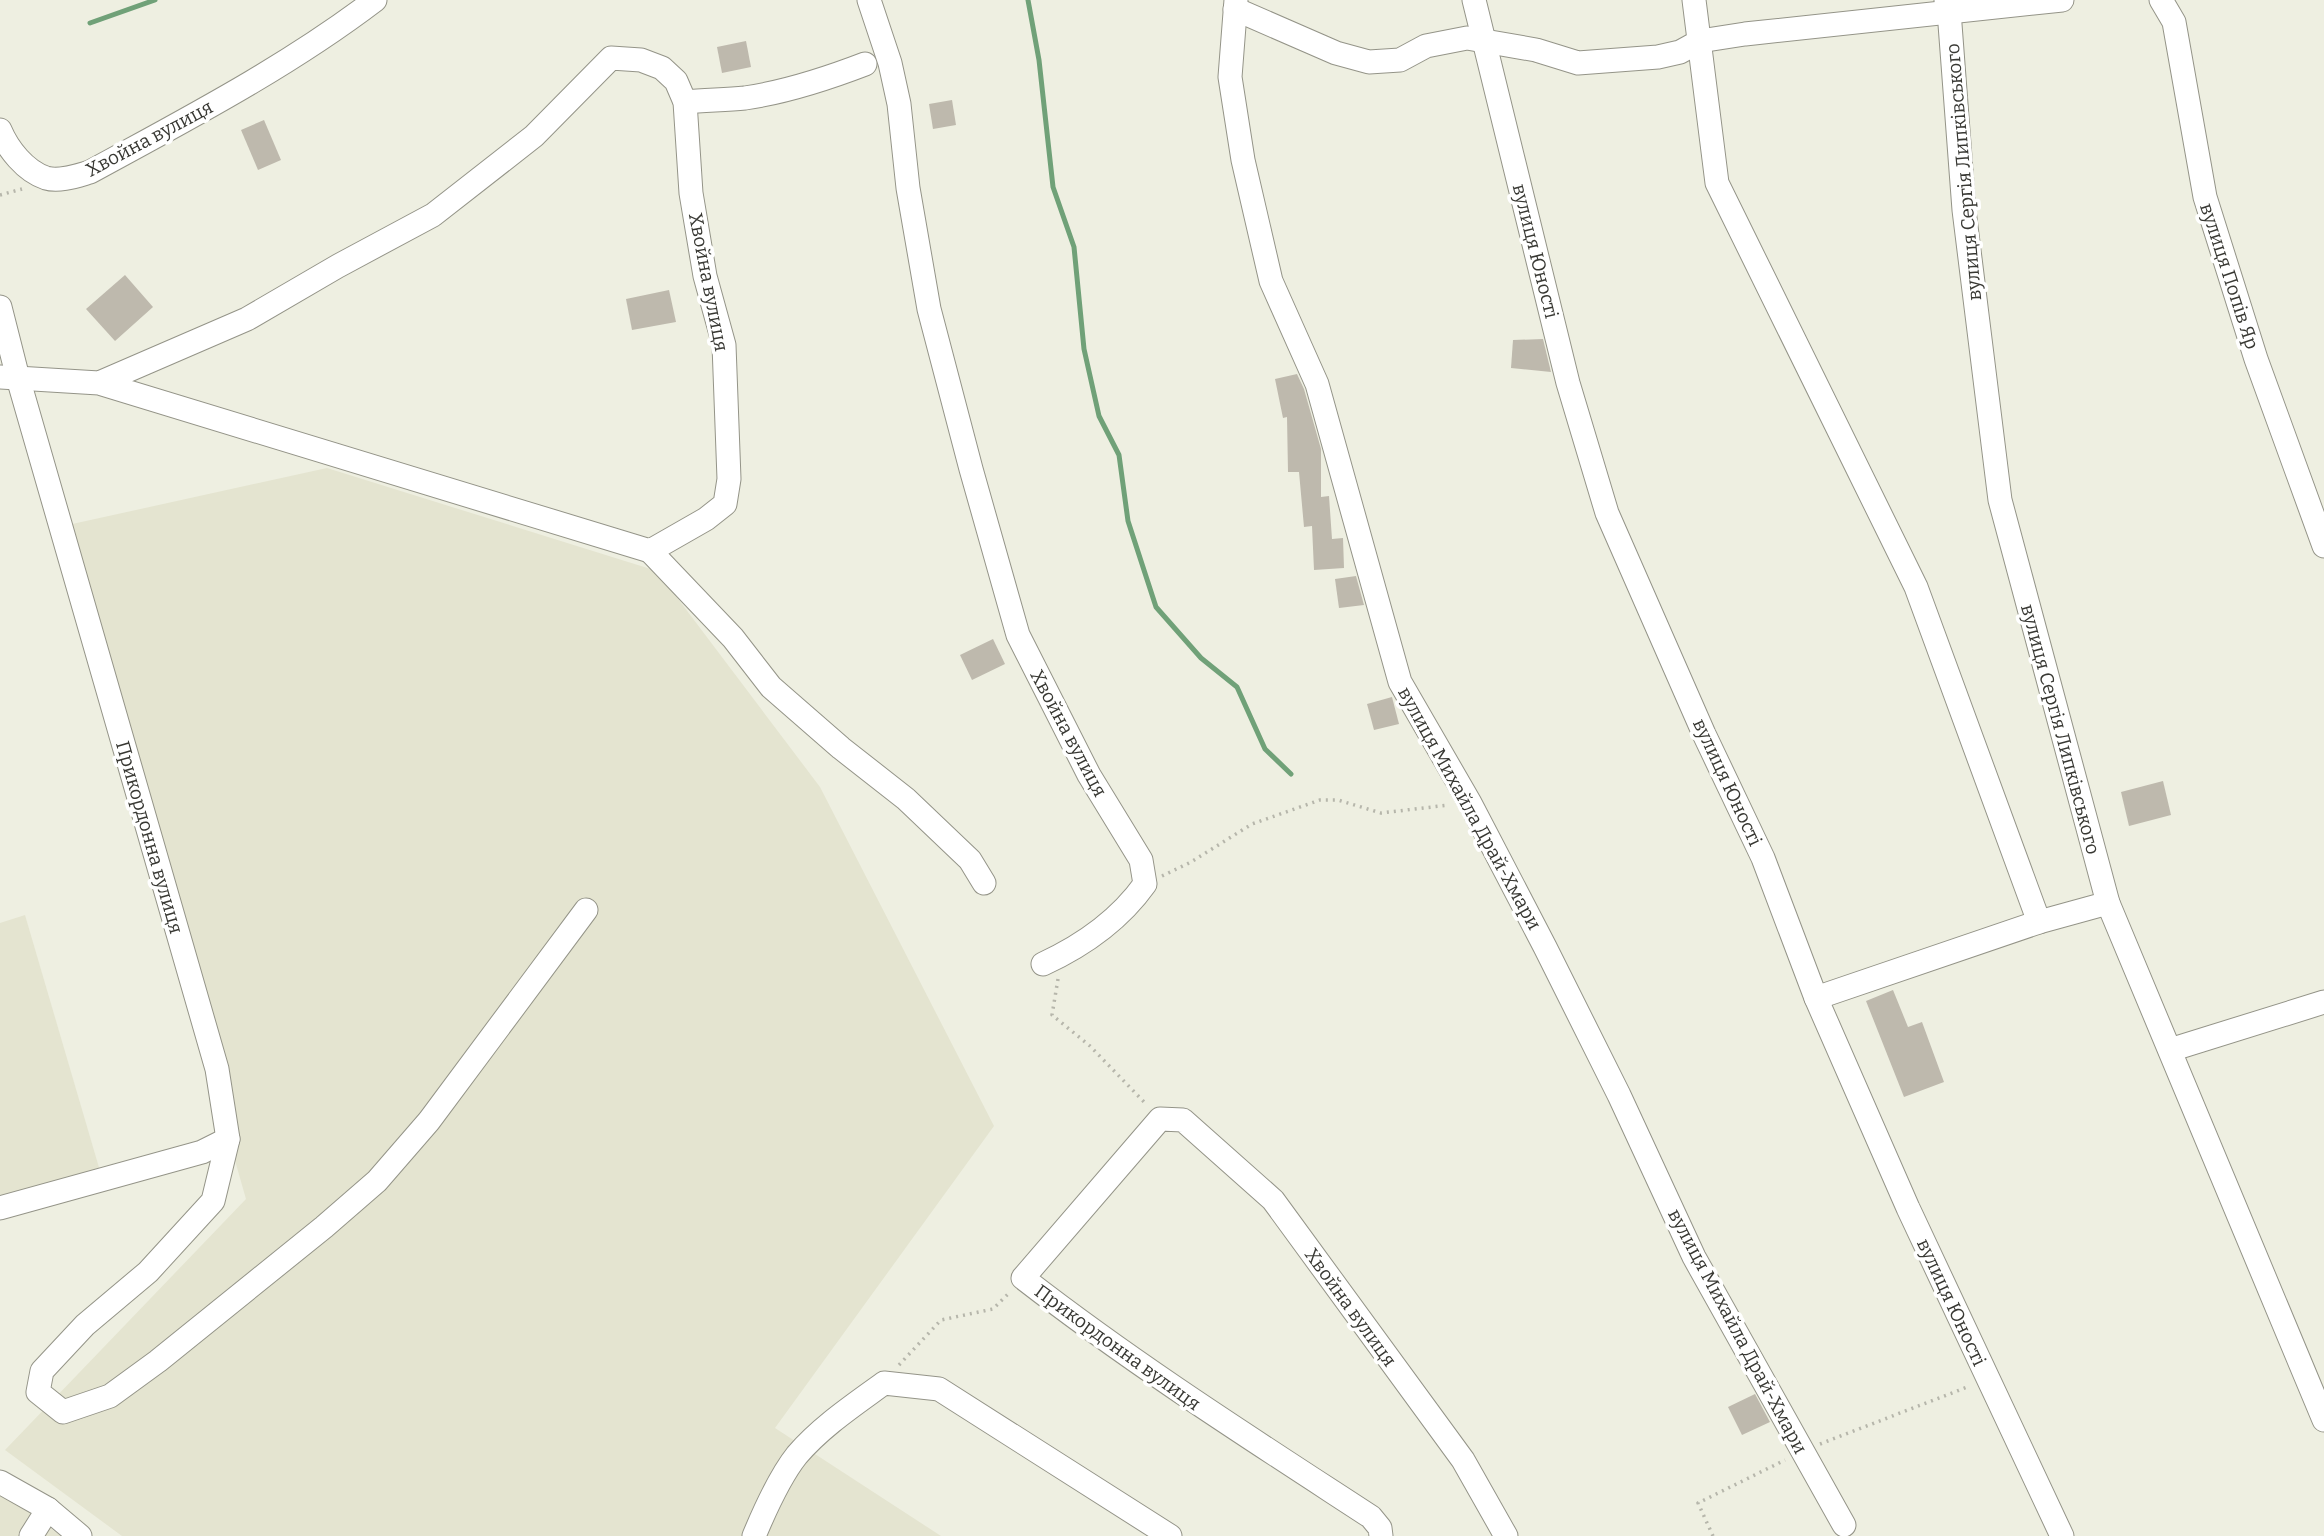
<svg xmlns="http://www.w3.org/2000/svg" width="2324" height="1536" font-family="Bitter,serif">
<rect width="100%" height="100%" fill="#eeefe1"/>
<g fill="#e4e4d0">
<polygon points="327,468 657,571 820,787 994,1126 775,1428 941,1536 122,1536 5,1450 246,1199 54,528"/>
<polygon points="25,915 105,1188 0,1219 0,923"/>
<polygon points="0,1492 16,1503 61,1536 0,1536"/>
</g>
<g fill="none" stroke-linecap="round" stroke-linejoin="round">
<g stroke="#70a178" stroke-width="5">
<polyline points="1028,0 1039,60 1053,187 1074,247 1084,349 1099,416 1119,455 1128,521 1156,607 1201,658 1237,687 1265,749 1291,774"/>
<polyline points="90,23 155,0"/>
</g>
</g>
<g fill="#beb9ad">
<polygon points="746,41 751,67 722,73 717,47"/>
<polygon points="952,100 956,125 933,129 929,104"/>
<polygon points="264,120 281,160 258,170 241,130"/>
<polygon points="125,275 153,307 115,341 86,309"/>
<polygon points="669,290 676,322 632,330 626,299"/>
<polygon points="1543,339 1551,372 1511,368 1513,340"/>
<polygon points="1297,374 1304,389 1321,449 1321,497 1329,496 1332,539 1343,538 1344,568 1314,570 1312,526 1304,527 1299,472 1288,472 1287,417 1283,418 1275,379"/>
<polygon points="1356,576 1364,605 1339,608 1335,579"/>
<polygon points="993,639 1005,664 972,680 960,655"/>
<polygon points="1392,697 1399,724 1374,730 1367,704"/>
<polygon points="2163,781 2171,815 2129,826 2121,792"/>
<polygon points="1893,990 1908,1027 1922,1022 1944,1082 1904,1097 1866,1001"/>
<polygon points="1755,1394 1770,1422 1742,1435 1728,1407"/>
</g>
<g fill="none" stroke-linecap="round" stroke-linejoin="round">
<defs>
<g id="minor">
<path d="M869,0L890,63L899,104L908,188L929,309L971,469L1018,635L1089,775L1141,860L1145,884C1120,919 1082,946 1043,964"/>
<polyline points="1236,0 1230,77 1243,160 1271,281 1317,384 1400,682 1470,803 1545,947 1619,1095 1694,1257 1844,1525"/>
<polyline points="1474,0 1568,383 1607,513 1704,734 1763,858 1816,998 1908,1208 2062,1536"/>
<polyline points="1694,0 1717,183 1916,587 2039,922"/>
<polyline points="1946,0 1949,11 1964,210 2000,500 2108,903 2324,1420"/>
<polyline points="2161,0 2174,22 2205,197 2256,359 2324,546"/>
<polyline points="1235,9 1336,53 1369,62 1400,60 1426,46 1467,38 1536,50 1578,63 1658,57 1680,52 1700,41 1745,34 2062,0"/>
<path d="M685,102C705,100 725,100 745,98C786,92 826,79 865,64"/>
<path d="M0,130C8,149 25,171 46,178C59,182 76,176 90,172C187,119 287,67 375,0"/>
<polyline points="0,307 18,378 217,1069 228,1139 213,1201 148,1272 85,1325 42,1371 38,1392 63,1412 110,1396 158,1361 324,1227 377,1181 429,1121 586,910"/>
<polyline points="0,377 99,383 650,551 706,519 725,504 729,479 724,345 705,276 691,193 685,102 676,81 662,68 641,60 611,58 534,136 433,215 338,266 247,319 99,383"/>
<polyline points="650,551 733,638 771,687 841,748 906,799 970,860 984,883"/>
<polyline points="1816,998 2039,922 2108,903"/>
<polyline points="2170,1050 2324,1002"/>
<polyline points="0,1208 202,1152 228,1139"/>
<polyline points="0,1482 48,1509 80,1536"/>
<polyline points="31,1536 48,1509"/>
<path d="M754,1536C764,1512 781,1475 797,1455C822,1426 854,1405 884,1383L939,1389L1170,1536"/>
<path d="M1381,1536L1380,1528L1371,1517C1253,1440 1135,1365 1023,1278L1160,1119L1183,1120L1273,1200L1463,1460L1506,1536"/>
</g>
</defs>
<use href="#minor" stroke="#949488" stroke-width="25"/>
<g stroke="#b6b6ab" stroke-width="3.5" stroke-dasharray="2 5" stroke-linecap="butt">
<polyline points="0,195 22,189"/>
<polyline points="1162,876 1191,862 1252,824 1320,800 1338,800 1381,813 1449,805"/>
<polyline points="1058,979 1052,1015 1090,1046 1147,1105"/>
<polyline points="899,1365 941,1320 993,1309 1010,1292"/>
<polyline points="1820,1444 1970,1386"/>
<polyline points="1713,1536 1698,1503 1785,1460"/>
</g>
<use href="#minor" stroke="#fff" stroke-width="23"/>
</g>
<g text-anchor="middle" stroke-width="7" stroke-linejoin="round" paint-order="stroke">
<g font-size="19" fill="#383833" stroke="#fff">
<text transform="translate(149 138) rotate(-28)" y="7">Хвойна вулиця</text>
<text transform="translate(1963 172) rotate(-95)" y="7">вулиця Сергія Липківського</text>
<text transform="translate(1536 251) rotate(76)" y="7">вулиця Юності</text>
<text transform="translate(2230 276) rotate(72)" y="7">вулиця Попів Яр</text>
<text transform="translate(709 282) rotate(79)" y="7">Хвойна вулиця</text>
<text transform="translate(2061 729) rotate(75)" y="7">вулиця Сергія Липківського</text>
<text transform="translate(1069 733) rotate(62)" y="7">Хвойна вулиця</text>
<text transform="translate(1728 782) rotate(65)" y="7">вулиця Юності</text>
<text transform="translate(1470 808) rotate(61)" y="7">вулиця Михайла Драй-Хмари</text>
<text transform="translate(150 837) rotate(74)" y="7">Прикордонна вулиця</text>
<text transform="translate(1952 1302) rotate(65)" y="7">вулиця Юності</text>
<text transform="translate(1351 1307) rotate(54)" y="7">Хвойна вулиця</text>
<text transform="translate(1738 1331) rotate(62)" y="7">вулиця Михайла Драй-Хмари</text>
<text transform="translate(1118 1347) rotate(36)" y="7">Прикордонна вулиця</text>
</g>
</g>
</svg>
